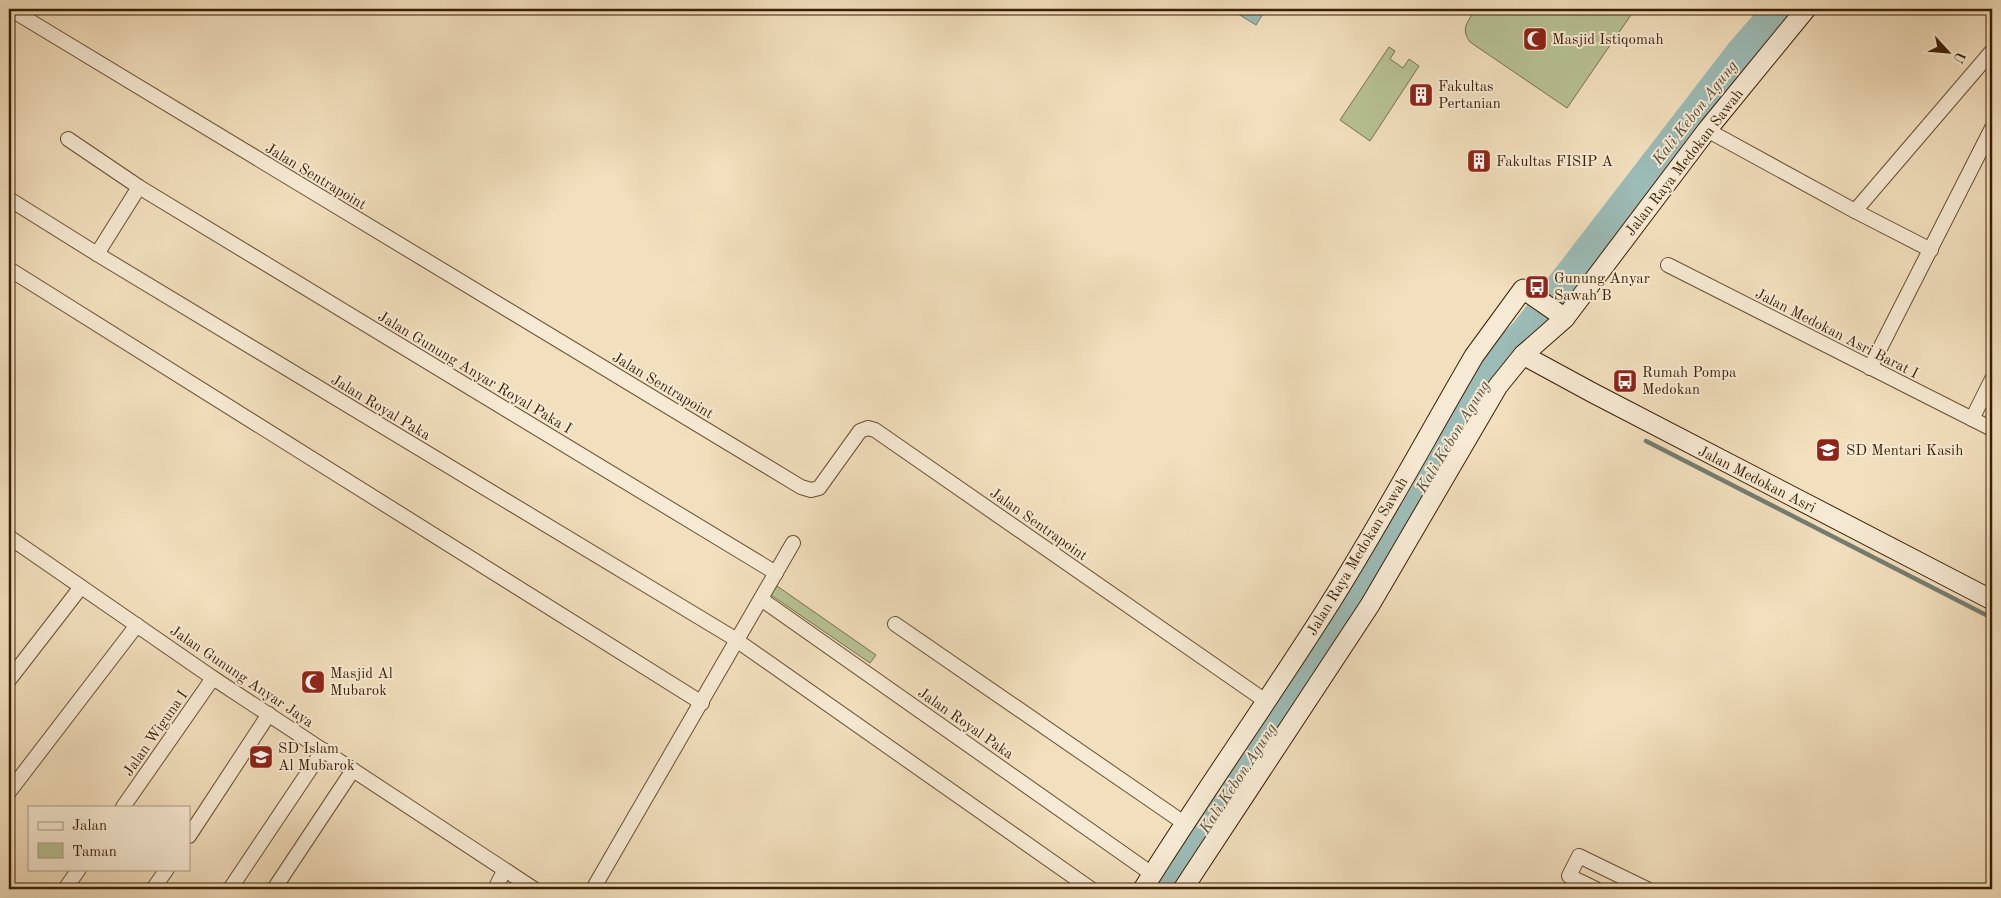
<svg xmlns="http://www.w3.org/2000/svg" width="2001" height="898" font-family="'Old Standard TT',serif">
<rect width="100%" height="100%" fill="#f2dfbd"/>
<filter id="stains"><feTurbulence type="fractalNoise" baseFrequency=".004" numOctaves="4"/><feColorMatrix values="0 0 0 0 .2 0 0 0 0 .09 0 0 0 0 .02 0 0 0 .5 -.17"/></filter>
<radialGradient id="worn" r=".72"><stop offset=".6" stop-color="#630" stop-opacity="0"/><stop offset="1" stop-color="#630" stop-opacity=".3"/></radialGradient>
<g fill="#b7c294" stroke="#78704c">
<path d="M1476,9H1635L1567,108L1470,42C1460,29 1468,21 1476,9Z"/>
<polygon points="1389,47 1395,51 1390,59 1403,68 1409,59 1419,66 1370,141 1340,120"/>
<polygon points="777,586 876,655 870,663 771,595"/>
</g>
<polygon fill="#9cbcb7" stroke="#757d6f" points="1230,9 1266,9 1256,25"/>
<g fill="none" stroke-linecap="round" stroke-linejoin="round">
<polyline stroke="#757d6f" stroke-width="4.5" points="1646,441 1992,618"/>
<polyline stroke="#9cbcb7" stroke-width="28" points="1164,889 1365,583 1445,445 1499,357 1524,332 1739,53 1777,9"/>
<defs>
<g id="street">
<polyline points="10,9 801,487 811,490 819,488 860,431 868,428 875,430 1267,702"/>
<polyline points="1707,130 1855,211 1931,250"/>
<polyline points="68,139 139,187 776,573"/>
<polyline points="9,199 97,254 732,637 1091,889"/>
<polyline points="1855,211 1992,51"/>
<polyline points="97,254 139,187"/>
<polyline points="1668,265 1992,429"/>
<polyline points="9,269 702,703"/>
<polyline points="1870,368 1992,128"/>
<polyline points="1972,419 1992,379"/>
<polyline points="9,537 213,678 534,889"/>
<polyline points="761,599 1152,874"/>
<polyline points="895,624 1184,823"/>
<polyline points="9,680 81,587"/>
<polyline points="9,792 137,625"/>
<polyline points="123,807 213,678"/>
<polyline points="189,836 269,714"/>
<polyline points="65,889 79,869"/>
<polyline points="153,889 167,869"/>
<polyline points="230,889 323,750"/>
<polyline points="274,889 353,770"/>
<polyline points="495,889 504,871"/>
<polyline points="593,889 793,543"/>
<polyline points="1596,889 1569,876 1579,856 1647,889"/>
</g>
<g id="secondary">
<polyline points="1523,355 1593,393 1992,600"/>
<path d="M1143,889C1202,794 1267,703 1327,608C1379,526 1425,440 1474,356L1523,289L1565,318"/>
<polyline points="1183,889 1370,605 1498,386 1523,355 1565,318 1707,130 1806,9"/>
</g>
</defs>
<use href="#street" stroke="#684f32" stroke-width="16"/>
<use href="#secondary" stroke="#3a1f04" stroke-width="21"/>
<use href="#street" stroke="#f7ead4" stroke-width="14"/>
<use href="#secondary" stroke="#f7ead4" stroke-width="19"/>
</g>
<defs>
<symbol id="mosque-square" viewBox="-11 -11 22 22"><rect x="-9" y="-9" width="18" height="18" rx="4" fill="#8f2418" stroke="#f7ead4"/><path d="M3.5-4.9A6 6 0 1 0 3.5 4.9A5 5 0 1 1 3.5-4.9Z" fill="#fff"/></symbol>
<symbol id="building-square" viewBox="-11 -11 22 22"><rect x="-9" y="-9" width="18" height="18" rx="4" fill="#8f2418" stroke="#f7ead4"/><path d="M-4-6H4V6H1V3H-1V6H-4ZM-2.5-4.3h1.7v1.8h-1.7ZM.8-4.3h1.7v1.8H.8ZM-2.5-1h1.7V.8h-1.7ZM.8-1h1.7V.8H.8Z" fill="#fff"/></symbol>
<symbol id="bus-square" viewBox="-11 -11 22 22"><rect x="-9" y="-9" width="18" height="18" rx="4" fill="#8f2418" stroke="#f7ead4"/><path d="M-5-6H5V4H4V6H2V4H-2V6H-4V4H-5ZM-3.5-4V0h7V-4ZM-3.5 1.2v1.5H-2V1.2ZM2 1.2v1.5H3.5V1.2Z" fill="#fff"/></symbol>
<symbol id="school-square" viewBox="-11 -11 22 22"><rect x="-9" y="-9" width="18" height="18" rx="4" fill="#8f2418" stroke="#f7ead4"/><path d="M0-5L7-2L0 1L-7-2ZM-4 1L0 2.5L4 1V4Q0 6-4 4Z" fill="#fff"/></symbol>
</defs>
<g fill-rule="evenodd">
<use href="#mosque-square" x="1521" y="25" width="28" height="28"/>
<use href="#building-square" x="1407" y="81" width="28" height="28"/>
<use href="#building-square" x="1465" y="147" width="28" height="28"/>
<use href="#bus-square" x="1523" y="273" width="28" height="28"/>
<use href="#bus-square" x="1611" y="367" width="28" height="28"/>
<use href="#school-square" x="1814" y="436" width="28" height="28"/>
<use href="#mosque-square" x="299" y="668" width="28" height="28"/>
<use href="#school-square" x="247" y="743" width="28" height="28"/>
</g>
<g text-anchor="middle" stroke-width="4" stroke-linejoin="round" paint-order="stroke">
<g font-size="15" fill="#3a1f04" stroke="#f7ead4" text-anchor="start">
<text x="1552" y="44">Masjid Istiqomah</text>
<text x="1438" y="91">Fakultas<tspan x="1438" dy="17">Pertanian</tspan></text>
<text x="1496" y="166">Fakultas FISIP A</text>
<text x="1554" y="283">Gunung Anyar<tspan x="1554" dy="17">Sawah B</tspan></text>
<text x="1642" y="377">Rumah Pompa<tspan x="1642" dy="17">Medokan</tspan></text>
<text x="1846" y="455">SD Mentari Kasih</text>
<text x="330" y="678">Masjid Al<tspan x="330" dy="17">Mubarok</tspan></text>
<text x="278" y="753">SD Islam<tspan x="278" dy="17">Al Mubarok</tspan></text>
</g>
<g font-size="15" fill="#3a1f04" stroke="#f7ead4">
<text transform="translate(1684 162) rotate(-52)" y="5">Jalan Raya Medokan Sawah</text>
<text transform="translate(316 176) rotate(31)" y="5">Jalan Sentrapoint</text>
<text transform="translate(1837 333) rotate(27)" y="5">Jalan Medokan Asri Barat I</text>
<text transform="translate(475 372) rotate(31)" y="5">Jalan Gunung Anyar Royal Paka I</text>
<text transform="translate(663 385) rotate(31)" y="5">Jalan Sentrapoint</text>
<text transform="translate(381 407) rotate(31)" y="5">Jalan Royal Paka</text>
<text transform="translate(1757 479) rotate(27)" y="5">Jalan Medokan Asri</text>
<text transform="translate(1039 524) rotate(35)" y="5">Jalan Sentrapoint</text>
<text transform="translate(1357 556) rotate(-59)" y="5">Jalan Raya Medokan Sawah</text>
<text transform="translate(242 676) rotate(34)" y="5">Jalan Gunung Anyar Jaya</text>
<text transform="translate(966 723) rotate(35)" y="5">Jalan Royal Paka</text>
<text transform="translate(155 733) rotate(-55)" y="5">Jalan Wiguna I</text>
</g>
<g font-size="16" font-style="italic" fill="#574e3a" stroke="#f7ead4">
<text transform="translate(1694 112) rotate(-52)" y="6">Kali Kebon Agung</text>
<text transform="translate(1452 436) rotate(-59)" y="6">Kali Kebon Agung</text>
<text transform="translate(1237 778) rotate(-57)" y="6">Kali Kebon Agung</text>
</g>
</g>
<rect width="2001" height="898" fill="none" stroke="#f2dfbd" stroke-width="30"/>
<rect x="10" y="10" width="1981" height="878" fill="none" stroke="#3a1f04" stroke-width="2.5"/>
<rect x="15" y="15" width="1971" height="868" fill="none" stroke="#3a1f04"/>
<rect x="28" y="806" width="162" height="65" fill="#f7ead4" stroke="#ab9981"/>
<rect x="38" y="822" width="25" height="8" fill="#f7ead4" stroke="#ab9981"/>
<text x="72" y="830" font-size="15" fill="#3a1f04">Jalan</text>
<rect x="38" y="843" width="25" height="15" fill="#b7c294" stroke="#ab9981"/>
<text x="72" y="856" font-size="15" fill="#3a1f04">Taman</text>
<g transform="translate(1948 52) rotate(116)" stroke="#f7ead4" stroke-width="4" paint-order="stroke">
<path d="M0-4L9 19L0 12L-9 19Z" fill="#3a1f04"/>
<text y="-8" font-size="14" font-weight="bold" text-anchor="middle" fill="#3a1f04">U</text>
</g>
<rect width="100%" height="100%" filter="url(#stains)"/>
<rect width="100%" height="100%" fill="url(#worn)"/>
</svg>
